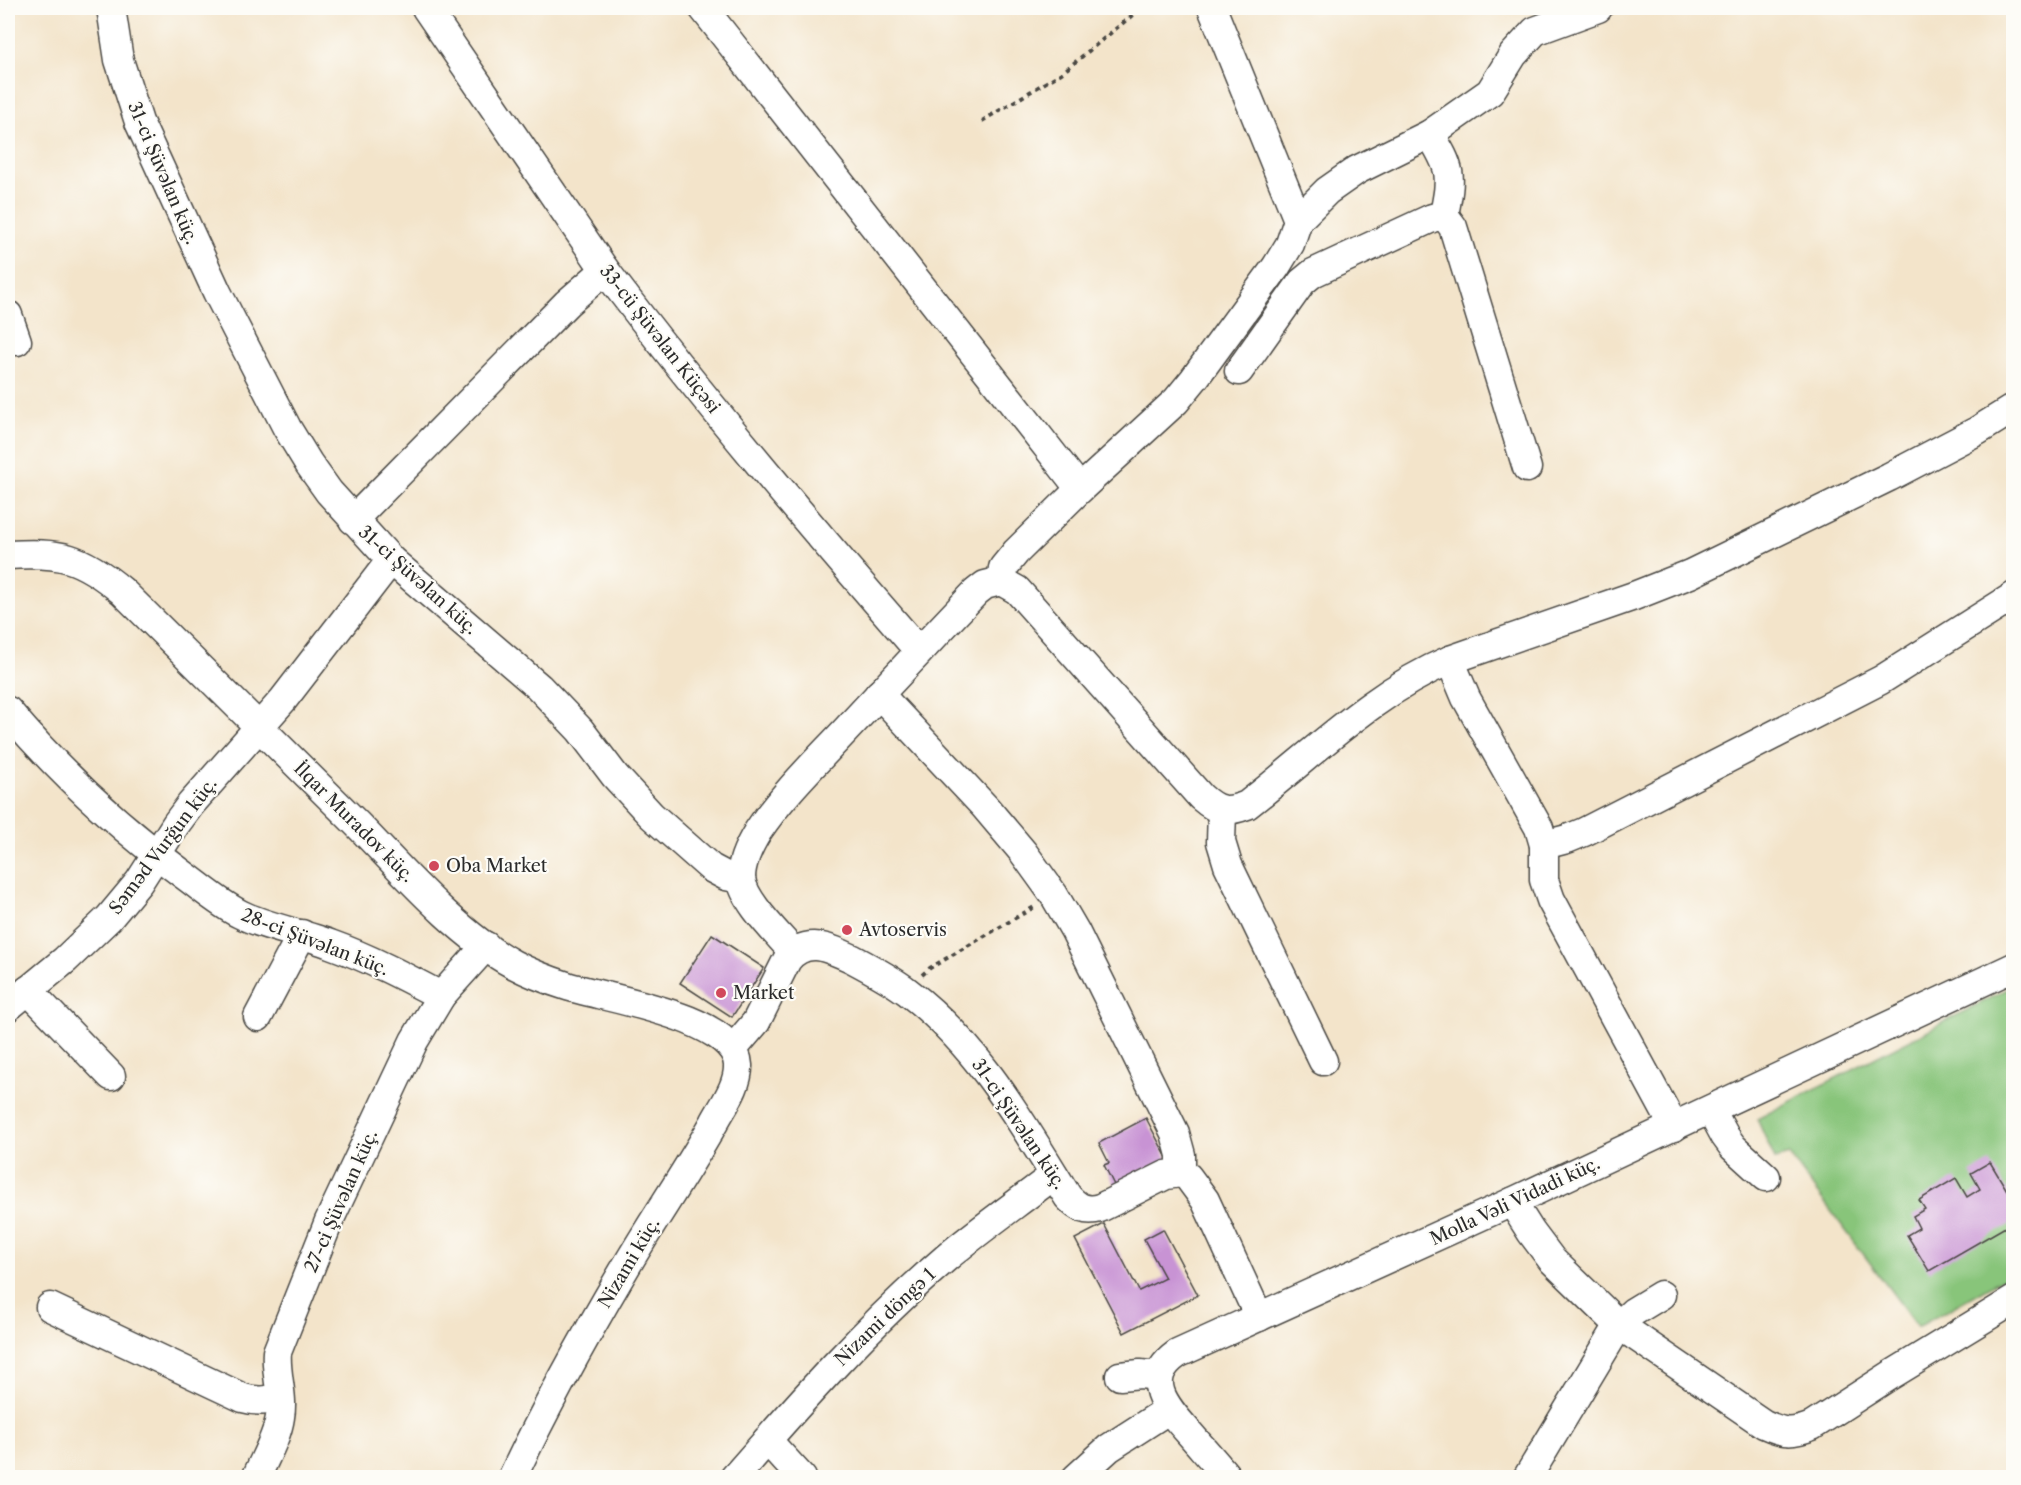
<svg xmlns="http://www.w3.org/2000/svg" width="2021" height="1485" font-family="'Libre Caslon Text',serif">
<rect width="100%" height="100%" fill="#fdfcf7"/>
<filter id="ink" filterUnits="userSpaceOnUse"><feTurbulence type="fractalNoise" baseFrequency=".0167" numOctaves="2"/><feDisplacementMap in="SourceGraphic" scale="12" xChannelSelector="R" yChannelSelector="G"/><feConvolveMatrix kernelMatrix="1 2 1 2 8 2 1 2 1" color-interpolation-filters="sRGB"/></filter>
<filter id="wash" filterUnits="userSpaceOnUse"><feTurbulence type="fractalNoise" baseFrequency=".008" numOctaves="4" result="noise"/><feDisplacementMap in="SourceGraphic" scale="24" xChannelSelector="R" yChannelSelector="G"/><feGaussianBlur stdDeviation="1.35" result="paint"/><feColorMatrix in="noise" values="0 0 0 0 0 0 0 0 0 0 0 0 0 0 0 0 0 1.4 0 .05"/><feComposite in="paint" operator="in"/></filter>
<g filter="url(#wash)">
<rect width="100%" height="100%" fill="#f3e4ca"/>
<polygon fill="#88c57a" stroke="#5a7852" stroke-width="1.5" points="2013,986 2013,1273 1918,1327 1789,1155 1775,1159 1757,1119"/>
<g id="blocks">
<g fill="#c893d4">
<polygon points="712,934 764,968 732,1017 680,983"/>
<polygon points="1146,1118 1168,1160 1115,1187 1104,1165 1109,1163 1099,1143"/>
<polygon points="1990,1162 2014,1202 2014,1222 1929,1271 1907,1235 1919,1228 1913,1216 1925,1209 1919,1200 1956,1178 1967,1197 1980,1189 1971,1173"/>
<polygon points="1104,1224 1139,1291 1165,1278 1144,1239 1163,1229 1198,1295 1124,1333 1075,1239"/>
</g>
</g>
</g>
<g filter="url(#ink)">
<use href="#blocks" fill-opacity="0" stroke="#494743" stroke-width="1.5"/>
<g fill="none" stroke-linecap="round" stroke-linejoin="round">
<defs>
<g id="minor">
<polyline points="111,8 119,60 139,122 217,292 287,428 309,464 329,492 391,560 539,687 580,730 615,776 651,815 711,868 726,876 741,879"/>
<path d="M426,8L605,270C704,401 811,527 919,651"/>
<polyline points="703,8 1080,489"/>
<path d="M1430,134C1452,170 1452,174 1444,215"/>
<polyline points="1298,220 1327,191 1357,170 1430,134 1490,92 1513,55 1535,31 1598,8"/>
<polyline points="8,315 17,341"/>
<polyline points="1239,371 1302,282 1313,273 1432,218 1444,215 1453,227 1527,468"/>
<polyline points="353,520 567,303 605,270"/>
<path d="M8,555C61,552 80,556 122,591C200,669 279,746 357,824C402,870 457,934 513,964C530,973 548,980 567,986C604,998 736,1017 738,1065C739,1085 723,1106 714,1123C686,1173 653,1220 624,1270C584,1338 546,1406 512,1478"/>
<polyline points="1001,581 1003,568 1016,552 1080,489 1176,401 1194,379 1276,267 1290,244 1298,220 1212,8"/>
<polyline points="1450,660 1466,698 1539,828 1544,845 1544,880 1551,900 1674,1127"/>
<polyline points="879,694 985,807 1023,852 1054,895 1075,931 1175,1133 1181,1155 1181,1173"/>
<path d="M8,711C60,773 119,827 184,875C202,888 220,904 240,914C265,927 302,933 330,944C369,958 405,977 441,996"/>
<polyline points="1222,811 1221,842 1228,865 1323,1061"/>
<polyline points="1544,845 1567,839 1584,832 1881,680 2014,596"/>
<path d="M793,952C779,935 743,901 741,878C741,862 750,844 758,831C782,795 815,763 845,731C888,685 932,638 976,592L985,585L1001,581L1017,590L1201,797C1218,812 1226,813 1247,805C1313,754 1372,693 1450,660L1634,596L1690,574L1889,477L1977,431L2014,408"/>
<polyline points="28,990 111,1076"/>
<polyline points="8,1007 65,960 109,918 139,882 176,824 191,804 283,700 391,560"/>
<polyline points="258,1017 302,934"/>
<path d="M733,1049L756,1022L787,960C806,936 830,948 853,959C872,969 891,979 908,992C979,1046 1022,1123 1068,1197C1078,1208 1086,1212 1100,1208L1166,1175L1181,1173L1188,1177L1205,1200L1259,1317"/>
<polyline points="1711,1110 1725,1136 1733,1147 1766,1177"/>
<path d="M1512,1202L1531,1232L1552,1260L1619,1325L1764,1424C1784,1433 1791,1434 1812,1426L1891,1375L2014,1300"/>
<path d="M50,1307L243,1398C257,1402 267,1401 280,1397"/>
<polyline points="1120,1376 1140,1374 1159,1376"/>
<polyline points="767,1440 802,1478"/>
<path d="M256,1478C264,1459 277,1438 280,1417C284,1395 275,1374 277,1352L329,1221L414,1041L441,996L486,946"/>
<path d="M734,1478C801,1401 868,1325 946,1258C980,1229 1018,1203 1054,1175"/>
<polyline points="1076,1478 1109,1448 1168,1410"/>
<path d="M1228,1478C1216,1463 1203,1449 1191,1435C1169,1410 1139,1381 1177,1354L1512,1202L2014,967"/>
<polyline points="1527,1478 1619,1325 1633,1312 1661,1295"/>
</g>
</defs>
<use href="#minor" stroke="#494743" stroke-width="31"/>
<g stroke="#494743" stroke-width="4" stroke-dasharray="4.5 4.5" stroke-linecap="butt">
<polyline points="982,121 1063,72 1141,8"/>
<polyline points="922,975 930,968 1036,906"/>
</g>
<use href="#minor" stroke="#fff" stroke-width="28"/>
</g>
</g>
<g fill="#d1495b" stroke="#fdfcf7" stroke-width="2">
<circle cx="434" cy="866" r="6"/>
<circle cx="847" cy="930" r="6"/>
<circle cx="721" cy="993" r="6"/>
</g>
<g text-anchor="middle" stroke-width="4.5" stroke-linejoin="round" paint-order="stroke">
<g font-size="18" fill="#2b2b2b" stroke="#fdfcf7">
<text transform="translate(163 173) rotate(67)" y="6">31-ci Şüvəlan küç.</text>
<text transform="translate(660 339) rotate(52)" y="6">33-cü Şüvəlan Küçəsi</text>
<text transform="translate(418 580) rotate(42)" y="6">31-ci Şüvəlan küç.</text>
<text transform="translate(354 822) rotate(45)" y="6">İlqar Muradov küç.</text>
<text transform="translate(163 846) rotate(-53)" y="6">Səməd Vurğun küç.</text>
<text transform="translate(315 942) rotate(21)" y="6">28-ci Şüvəlan küç.</text>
<text transform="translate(1019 1124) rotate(56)" y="6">31-ci Şüvəlan küç.</text>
<text transform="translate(341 1201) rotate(-66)" y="6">27-ci Şüvəlan küç.</text>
<text transform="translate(1515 1201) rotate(-25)" y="6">Molla Vəli Vidadi küç.</text>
<text transform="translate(629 1263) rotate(-59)" y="6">Nizami küç.</text>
<text transform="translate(885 1317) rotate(-44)" y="6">Nizami döngə 1</text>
</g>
<g font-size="18" fill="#2b2b2b" stroke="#fdfcf7" text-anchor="start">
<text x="446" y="872">Oba Market</text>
<text x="859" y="936">Avtoservis</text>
<text x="733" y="999">Market</text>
</g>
</g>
<rect width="2021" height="1485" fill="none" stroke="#fdfcf7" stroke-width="30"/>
</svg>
